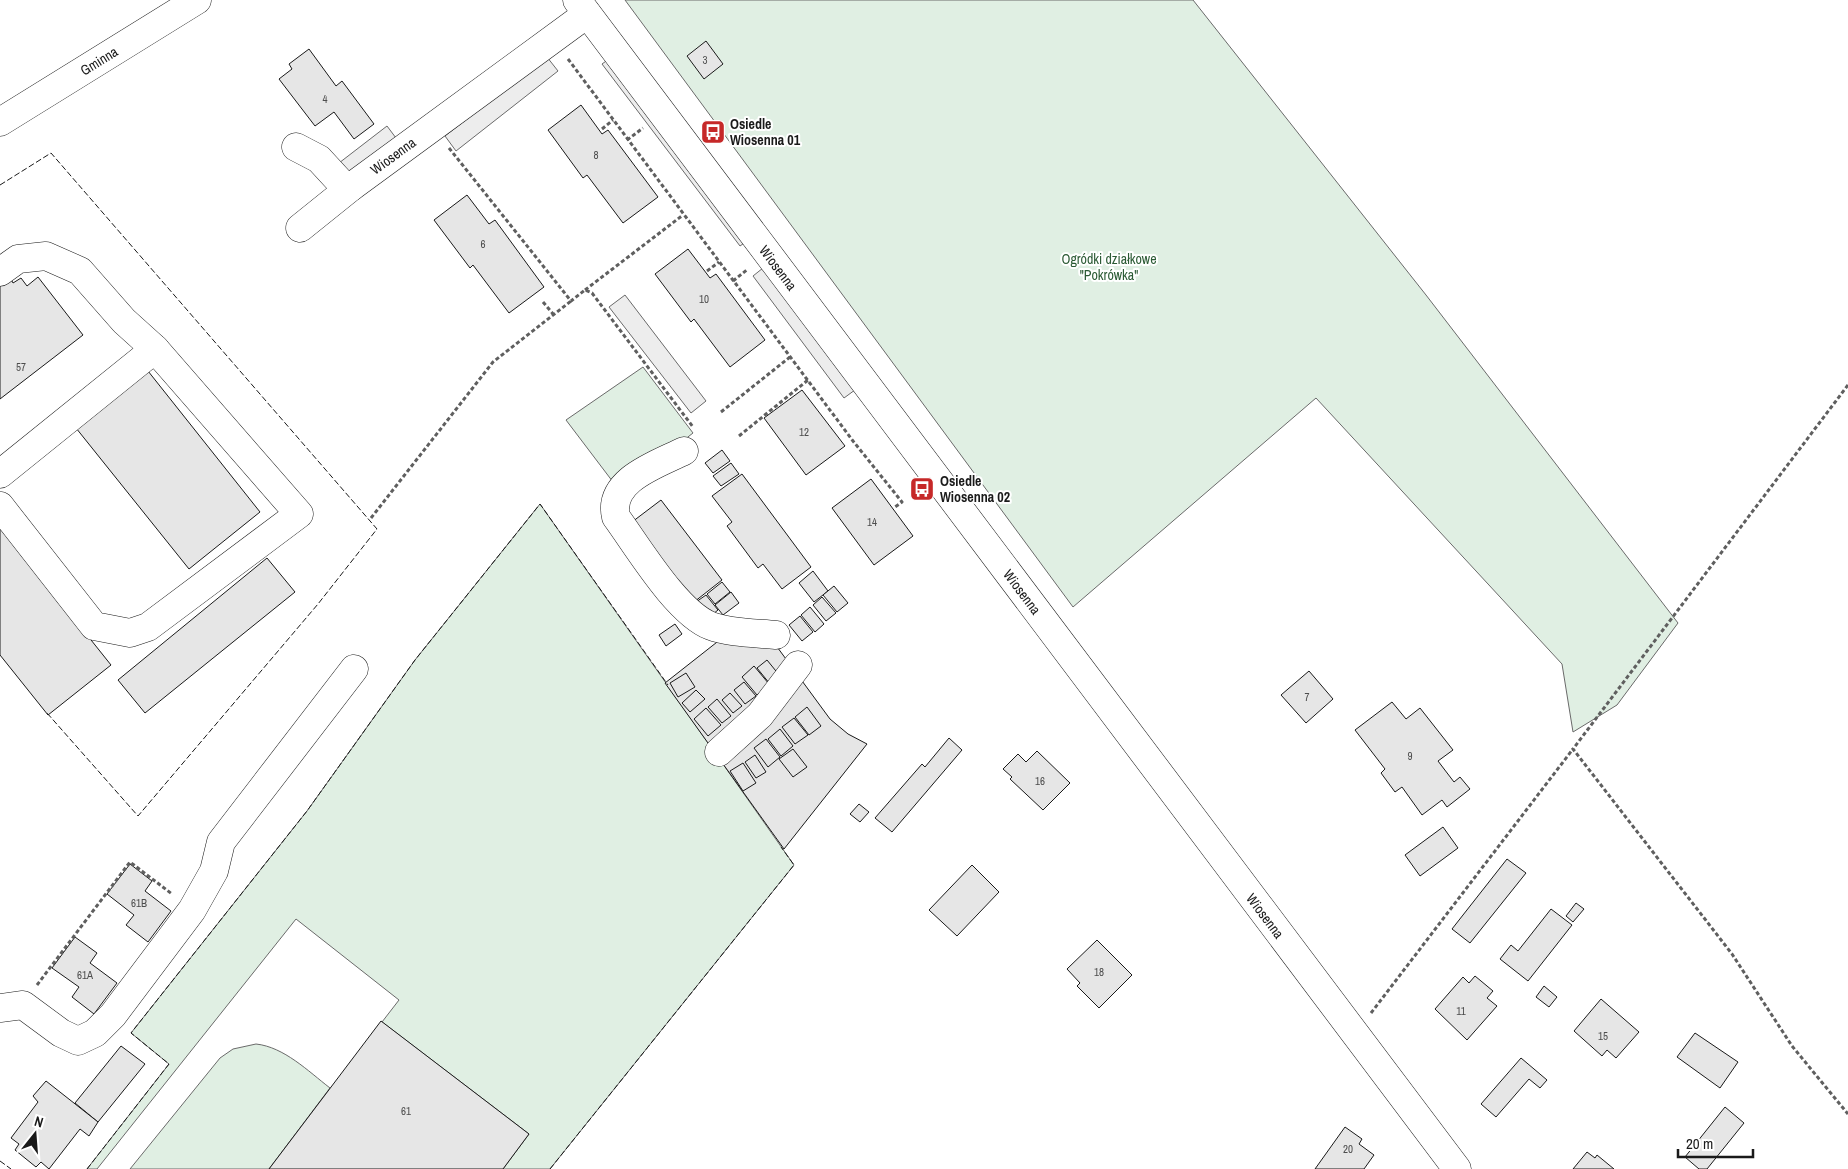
<svg xmlns="http://www.w3.org/2000/svg" width="1848" height="1169" font-family="'Archivo Narrow',sans-serif">
<rect width="100%" height="100%" fill="#fff"/>
<g fill="#e0efe3" stroke="#6a6a6a">
<polygon points="625,0 1193,0 1426,295 1678,623 1617,705 1573,732 1562,664 1316,398 1073,607"/>
<polygon points="643,367 693,433 666,454 613,482 566,420"/>
<polygon points="540,504 794,865 550,1169 503,1169 529,1134 382,1022 399,1000 296,919 97,1169 87,1169 169,1064 131,1033 307,811 415,660"/>
<path d="M256,1044C284,1047 308,1071 330,1088L269,1169H130L220,1058L233,1049Z"/>
</g>
<g fill="#ededed" stroke="#6a6a6a">
<polygon points="547,57 558,71 456,151 445,136"/>
<polygon points="609,59 747,241 740,246 602,64"/>
<polygon points="387,126 399,142 350,178 339,163"/>
<polygon points="768,264 859,387 844,398 753,276"/>
<polygon points="625,295 706,401 691,413 609,307"/>
</g>
<g fill="#e6e6e6" stroke="#1a1a1a">
<polygon points="706,41 723,64 704,79 687,56"/>
<polygon points="309,49 336,86 342,81 374,124 354,139 334,112 315,126 279,79 292,69 289,64"/>
<polygon points="581,105 602,134 608,130 658,197 623,223 587,175 583,178 548,130"/>
<polygon points="467,195 489,224 495,220 544,287 509,313 473,265 470,268 434,220"/>
<polygon points="688,249 710,278 716,274 765,340 730,367 694,319 691,322 655,274"/>
<polygon points="10,277 13,283 21,278 27,286 38,277 83,335 0,399 0,285"/>
<polygon points="148,371 260,512 189,569 76,428"/>
<polygon points="802,390 845,446 806,475 764,418"/>
<polygon points="722,450 730,461 713,473 705,463"/>
<polygon points="731,463 739,474 721,486 713,476"/>
<polygon points="742,474 811,567 782,589 763,564 758,568 727,526 732,522 712,496"/>
<polygon points="871,479 913,536 874,565 832,508"/>
<polygon points="661,500 722,580 694,602 632,522"/>
<polygon points="0,526 111,665 48,715 0,655"/>
<polygon points="267,558 295,592 145,713 118,680"/>
<polygon points="813,571 828,591 814,602 799,583"/>
<polygon points="722,582 730,592 715,604 707,594"/>
<polygon points="834,586 848,603 837,612 823,595"/>
<polygon points="731,592 739,603 723,615 715,605"/>
<polygon points="706,595 718,610 708,618 696,602"/>
<polygon points="822,597 836,613 826,621 813,605"/>
<polygon points="810,607 824,624 815,632 801,615"/>
<polygon points="800,616 813,632 802,641 789,625"/>
<polygon points="675,624 682,634 666,646 659,635"/>
<polygon points="726,635 772,640 830,719 848,734 867,744 784,849 665,683"/>
<polygon points="767,660 780,676 770,684 757,668"/>
<polygon points="754,666 769,684 757,695 742,677"/>
<polygon points="1309,671 1333,699 1306,723 1281,695"/>
<polygon points="686,673 695,687 678,697 670,683"/>
<polygon points="744,682 756,696 745,704 734,690"/>
<polygon points="696,690 705,699 690,712 682,703"/>
<polygon points="730,693 742,706 733,713 722,700"/>
<polygon points="717,699 731,716 722,723 708,707"/>
<polygon points="1392,702 1406,719 1420,708 1453,750 1438,761 1454,782 1460,777 1470,789 1447,807 1442,800 1422,815 1402,787 1395,792 1381,773 1385,769 1355,730"/>
<polygon points="807,707 821,726 809,735 795,717"/>
<polygon points="706,708 721,725 708,736 694,719"/>
<polygon points="794,718 808,735 795,744 782,727"/>
<polygon points="780,729 793,746 781,756 768,739"/>
<polygon points="949,738 962,750 892,832 875,818 922,764 925,767"/>
<polygon points="766,739 780,757 768,767 754,748"/>
<polygon points="793,749 807,767 793,777 779,759"/>
<polygon points="1037,751 1070,783 1043,810 1010,779 1012,777 1003,769 1018,754 1026,762"/>
<polygon points="755,755 766,772 756,778 745,762"/>
<polygon points="743,763 756,783 743,791 730,771"/>
<polygon points="859,804 869,812 860,822 850,814"/>
<polygon points="1443,827 1458,848 1420,876 1405,855"/>
<polygon points="1507,859 1526,873 1470,943 1452,929"/>
<polygon points="130,864 152,881 145,891 171,911 148,942 126,925 134,915 107,894"/>
<polygon points="972,865 999,892 957,936 929,910"/>
<polygon points="1576,903 1584,909 1573,922 1566,916"/>
<polygon points="1551,909 1572,925 1528,981 1500,959 1511,945 1518,951"/>
<polygon points="75,937 97,953 90,963 117,983 94,1014 72,997 79,987 52,968"/>
<polygon points="1097,940 1132,975 1099,1008 1077,986 1080,983 1067,969"/>
<polygon points="1475,976 1493,991 1487,998 1497,1006 1467,1040 1435,1009 1463,977 1469,983"/>
<polygon points="1544,986 1557,997 1549,1007 1536,997"/>
<polygon points="1601,999 1639,1032 1616,1058 1607,1050 1602,1056 1574,1031"/>
<polygon points="381,1021 529,1134 503,1169 269,1169"/>
<polygon points="1695,1033 1738,1062 1720,1088 1677,1057"/>
<polygon points="121,1046 145,1064 98,1122 75,1103"/>
<polygon points="1521,1058 1547,1080 1540,1088 1529,1079 1496,1117 1481,1104"/>
<polygon points="46,1081 98,1122 89,1136 80,1129 49,1169 41,1162 36,1167 15,1150 19,1144 11,1138 38,1102 33,1096"/>
<polygon points="1725,1107 1744,1123 1707,1169 1699,1169 1685,1157"/>
<polygon points="1345,1127 1362,1139 1359,1144 1374,1155 1364,1169 1315,1169"/>
<polygon points="1587,1152 1595,1158 1597,1155 1614,1169 1573,1169"/>
</g>
<g fill="none" stroke-linecap="round" stroke-linejoin="round">
<defs>
<g id="minor">
<polyline points="577,0 1457,1169"/>
<polyline points="296,147 319,159 342,184 351,187 587,14"/>
<polyline points="300,228 351,187"/>
<polyline points="0,272 18,259 46,256 80,271 124,321 155,349 0,474"/>
<path d="M684,451C658,464 607,480 616,517C638,547 677,613 711,626C729,633 757,633 776,635"/>
<polyline points="0,506 94,626 130,633 148,627 299,514 155,349"/>
<polyline points="719,752 760,715 798,665"/>
<polyline points="0,1008 23,1005 61,1033 78,1041 95,1033 113,1015 192,910 214,871 221,842 354,669"/>
</g>
<polyline id="major" points="0,122 197,0"/>
</defs>
<use href="#minor" stroke="#1a1a1a" stroke-width="29"/>
<use href="#major" stroke="#1a1a1a" stroke-width="29"/>
<g stroke="#5f5f5f" stroke-width="3" stroke-dasharray="4 2.5" stroke-linecap="butt">
<polyline points="568,59 853,441 902,502 895,507"/>
<polyline points="602,129 613,120"/>
<polyline points="627,140 643,128"/>
<polyline points="449,148 571,301 585,290 592,293 693,427"/>
<polyline points="707,271 719,262"/>
<polyline points="733,281 748,269"/>
<polyline points="585,290 683,215"/>
<polyline points="543,302 554,315"/>
<polyline points="1848,385 1573,749 1732,954 1792,1046 1848,1114"/>
<polyline points="721,412 790,357"/>
<polyline points="739,436 808,380"/>
<polyline points="371,518 493,362 571,301"/>
<polyline points="37,985 130,862 172,894"/>
<polyline points="1371,1013 1573,749"/>
</g>
<use href="#minor" stroke="#fff" stroke-width="28"/>
<use href="#major" stroke="#fff" stroke-width="28"/>
<g stroke="#1a1a1a" stroke-width="1" stroke-dasharray="6 2.5" stroke-linecap="butt">
<polyline points="0,185 51,153 377,529 318,604 138,816 47,713"/>
<polyline points="0,1161 11,1169"/>
<polyline points="87,1169 169,1064 131,1033 307,811 415,660 540,504 668,685"/>
<polyline points="550,1169 794,865 781,847"/>
</g>
</g>
<defs>
<symbol id="bus-square" viewBox="-11 -11 22 22"><rect x="-9" y="-9" width="18" height="18" rx="4" fill="#c62828" stroke="#fff"/><path d="M-5-6H5V4H4V6H2V4H-2V6H-4V4H-5ZM-3.5-4V0h7V-4ZM-3.5 1.2v1.5H-2V1.2ZM2 1.2v1.5H3.5V1.2Z" fill="#fff"/></symbol>
</defs>
<g fill-rule="evenodd">
<use href="#bus-square" x="699" y="118" width="28" height="28"/>
<use href="#bus-square" x="908" y="475" width="28" height="28"/>
</g>
<g text-anchor="middle" stroke-width="4" stroke-linejoin="round" paint-order="stroke">
<g font-size="11" fill="#4d4d4d">
<text x="705" y="64">3</text>
<text x="325" y="103">4</text>
<text x="596" y="159">8</text>
<text x="483" y="248">6</text>
<text x="704" y="303">10</text>
<text x="21" y="371">57</text>
<text x="804" y="436">12</text>
<text x="872" y="526">14</text>
<text x="1307" y="701">7</text>
<text x="1410" y="760">9</text>
<text x="1040" y="785">16</text>
<text x="139" y="907">61B</text>
<text x="1099" y="976">18</text>
<text x="85" y="979">61A</text>
<text x="1461" y="1015">11</text>
<text x="1603" y="1040">15</text>
<text x="406" y="1115">61</text>
<text x="1348" y="1153">20</text>
</g>
<g font-size="14" fill="#1a1a1a" stroke="#fff">
<text transform="translate(99 61) rotate(-32)" y="5">Gminna</text>
<text transform="translate(393 156) rotate(-36)" y="5">Wiosenna</text>
<text transform="translate(778 268) rotate(53)" y="5">Wiosenna</text>
<text transform="translate(1022 592) rotate(53)" y="5">Wiosenna</text>
<text transform="translate(1265 916) rotate(53)" y="5">Wiosenna</text>
</g>
<g font-size="14" font-weight="bold" fill="#1a1a1a" stroke="#fff" text-anchor="start">
<text x="730" y="129">Osiedle<tspan x="730" dy="16">Wiosenna 01</tspan></text>
<text x="940" y="486">Osiedle<tspan x="940" dy="16">Wiosenna 02</tspan></text>
</g>
<g font-size="14" fill="#2b5a34" stroke="#fff">
<text x="1109" y="264">Ogródki działkowe<tspan x="1109" dy="16">"Pokrówka"</tspan></text>
</g>
</g>
<g transform="translate(35 1134) rotate(17)" stroke="#ffffff" stroke-width="4" paint-order="stroke">
<path d="M0-4L9 19L0 12L-9 19Z" fill="#1a1a1a"/>
<text y="-8" font-size="14" font-weight="bold" text-anchor="middle" fill="#1a1a1a">N</text>
</g>
<path d="M1678 1149v8h75v-8" fill="none" stroke="#1a1a1a" stroke-width="2.5"/>
<text x="1686" y="1149" font-size="15" fill="#1a1a1a" stroke="#ffffff" stroke-width="4" paint-order="stroke">20 m</text>
</svg>
